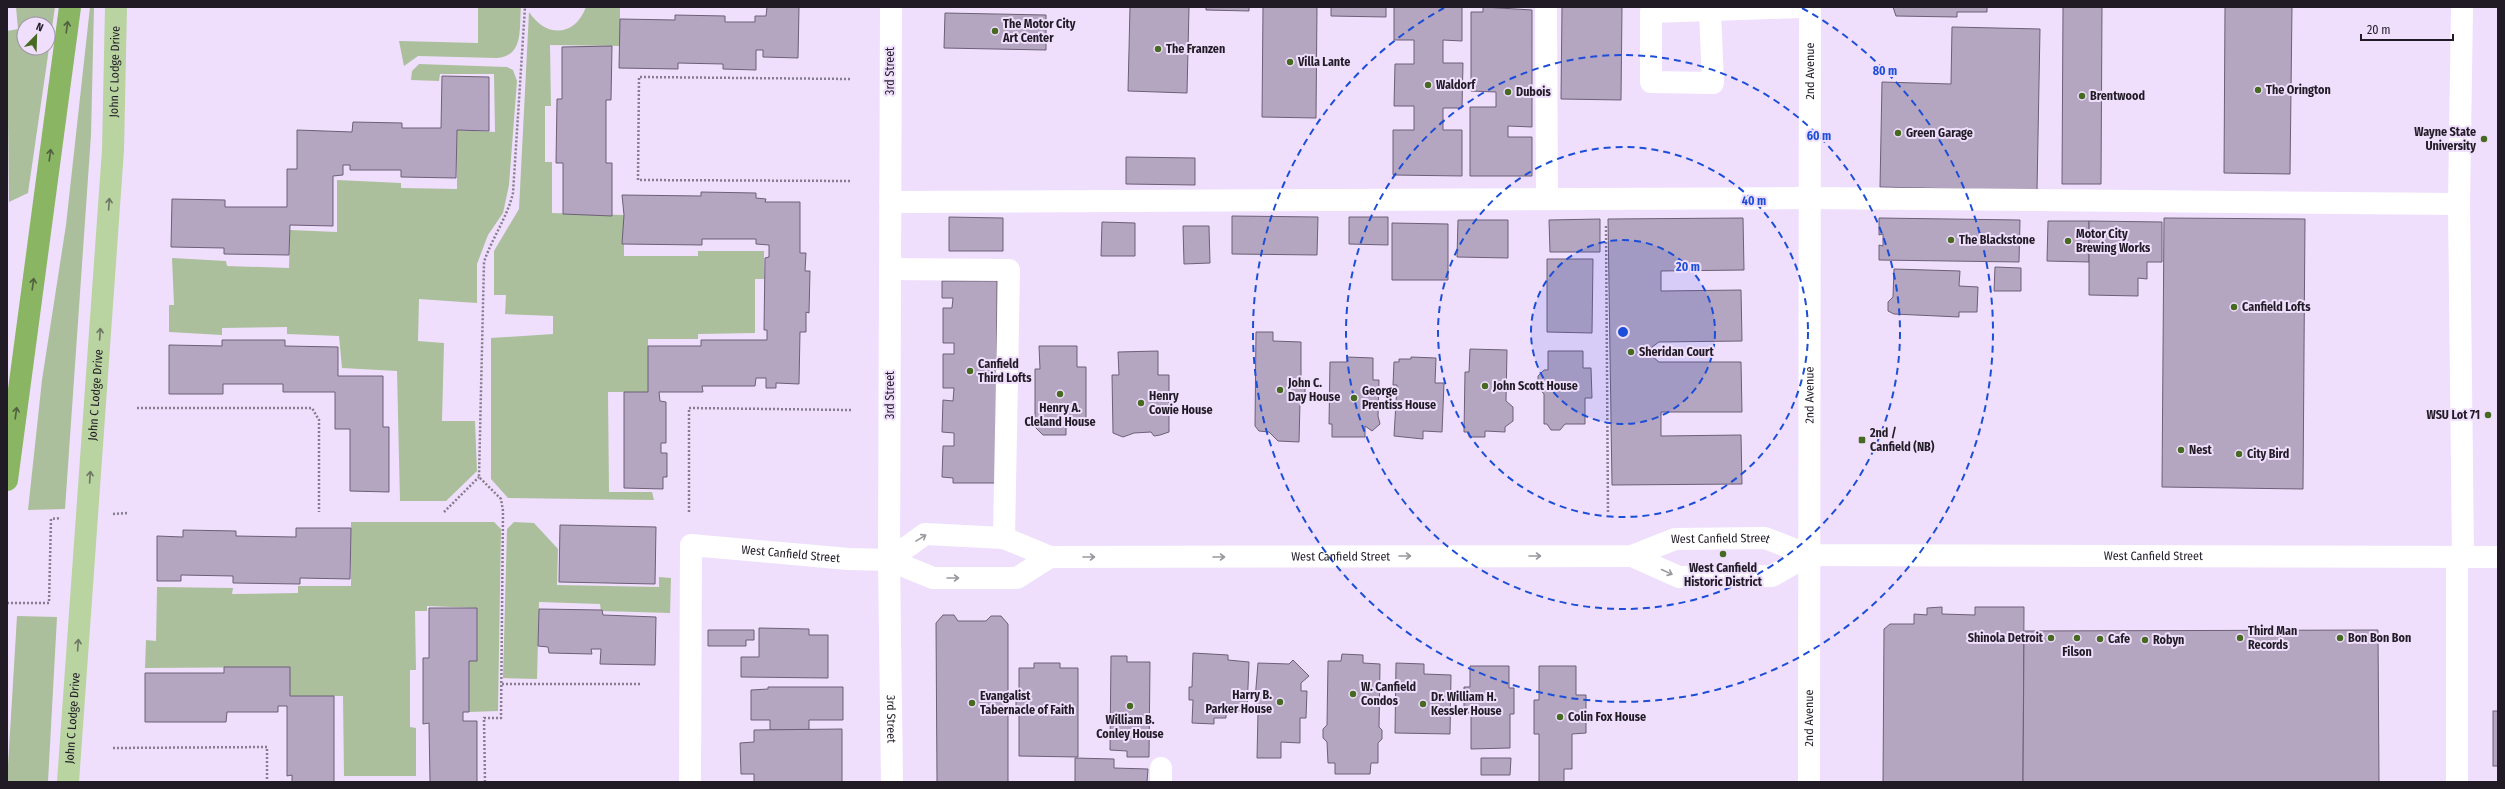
<svg xmlns="http://www.w3.org/2000/svg" width="2505" height="789" font-family="'Fira Sans Condensed',sans-serif">
<rect width="100%" height="100%" fill="#efdffc"/>
<g fill="#abbf9c" fill-rule="evenodd">
<path d="M16,7H55L28,193L9,202L7,31L18,29ZM24,24H48V48H24Z"/>
<polygon points="90,7 94,7 91,135 65,509 28,510 42,380 66,225"/>
<path d="M478,7H521C519,29 524,56 497,58L418,56L404,66L399,41L478,43Z"/>
<path d="M586,7H620V46L550,45L551,106H545V162H552V213L624,215V256H698V251H764V279H755V333L698,334V339H648V392H608L609,492H652L654,500L508,498L491,479V338L553,334V316L505,314L506,295H494V251L519,209L529,12C546,38 575,37 586,7Z"/>
<polygon points="419,64 507,67 513,70 517,81 509,185 503,213 488,235 477,264 477,303 419,299 418,341 444,343 442,421 475,421 477,471 446,501 400,501 397,371 342,368 339,336 287,334 287,327 222,328 222,335 169,332 169,305 174,305 172,258 226,261 227,266 289,268 290,230 337,232 337,180 401,183 401,188 457,189 457,130 495,132 494,74 440,74 439,81 411,80 412,71"/>
<polygon points="351,522 494,522 501,529 498,711 469,712 469,661 477,661 477,608 427,606 427,611 415,611 416,670 410,670 410,727 416,728 416,776 344,776 343,696 290,696 290,667 145,668 146,640 156,641 157,587 233,588 232,594 298,593 298,586 351,586"/>
<polygon points="514,522 534,523 558,549 557,585 659,587 659,577 671,578 670,613 601,611 600,604 539,602 537,679 503,678 507,529"/>
<polygon points="17,616 57,617 48,782 7,782"/>
</g>
<g fill="#b4a5c0" stroke="#6d5f78">
<polygon points="767,7 799,7 798,58 763,57 763,50 756,50 756,70 723,69 723,64 678,63 678,69 619,68 620,19 675,20 675,15 725,16 725,22 755,22 755,16 766,16"/>
<polygon points="1130,7 1189,7 1187,93 1128,91"/>
<polygon points="1206,7 1249,7 1249,11 1206,10"/>
<polygon points="1263,7 1317,7 1316,118 1262,117"/>
<polygon points="1331,7 1386,7 1386,17 1331,16"/>
<polygon points="1394,7 1462,7 1462,41 1443,40 1443,63 1463,63 1462,108 1443,108 1443,130 1462,130 1462,176 1393,175 1393,130 1414,130 1414,106 1394,106 1395,64 1414,64 1414,40 1394,40"/>
<polygon points="1483,7 1532,10 1532,127 1508,126 1508,137 1532,137 1532,176 1470,176 1470,107 1496,107 1496,92 1471,91 1471,12 1483,12"/>
<polygon points="1562,7 1622,7 1621,100 1561,99"/>
<polygon points="1893,7 1987,7 1987,12 1957,12 1957,17 1896,16"/>
<polygon points="2063,7 2102,7 2101,184 2062,184"/>
<polygon points="2225,7 2292,7 2290,174 2224,173"/>
<polygon points="945,13 1046,15 1046,50 944,48"/>
<polygon points="1952,27 2040,29 2037,191 1880,187 1882,82 1951,84"/>
<polygon points="612,46 611,100 606,100 606,163 612,163 612,216 563,214 563,163 556,163 557,99 562,99 562,47"/>
<polygon points="442,76 489,77 489,131 457,130 456,178 401,177 401,170 350,170 350,165 343,165 343,175 333,176 333,226 290,225 289,255 224,254 224,248 171,247 172,199 225,200 225,207 287,207 287,169 297,169 297,130 352,132 353,122 402,123 402,128 441,128"/>
<polygon points="1126,157 1195,158 1195,185 1126,184"/>
<polygon points="701,192 756,193 756,198 766,199 765,202 800,202 800,253 806,253 805,271 810,271 809,313 806,312 806,332 800,332 799,384 776,383 776,388 766,388 766,378 756,378 755,386 702,386 703,392 659,392 660,401 666,402 666,443 661,443 661,453 667,453 667,477 663,477 663,489 624,488 624,392 648,392 648,346 701,346 701,340 767,340 767,330 764,330 765,258 769,257 769,245 756,244 756,239 702,239 702,245 622,244 624,215 622,195 701,196"/>
<polygon points="1232,216 1318,217 1317,255 1232,254"/>
<polygon points="949,217 1003,218 1003,251 949,251"/>
<polygon points="1349,217 1388,217 1388,245 1349,244"/>
<polygon points="1743,218 1744,270 1661,271 1661,291 1741,290 1742,341 1659,342 1652,347 1652,356 1659,362 1741,362 1742,412 1661,412 1661,436 1741,435 1742,484 1612,485 1608,219"/>
<polygon points="1879,218 2020,220 2019,262 1879,260 1879,245 1883,246 1883,234 1879,235"/>
<polygon points="2164,218 2305,219 2303,489 2162,487"/>
<polygon points="1600,219 1600,252 1550,252 1549,220"/>
<polygon points="1458,220 1508,220 1508,258 1457,257"/>
<polygon points="2048,221 2089,221 2089,262 2047,261"/>
<polygon points="2089,221 2162,222 2162,262 2147,262 2147,279 2138,278 2138,296 2089,295"/>
<polygon points="1102,222 1135,223 1135,256 1101,256"/>
<polygon points="1392,223 1448,224 1448,280 1392,280"/>
<polygon points="1183,226 1209,226 1210,263 1184,264"/>
<polygon points="1547,259 1593,259 1592,333 1547,332"/>
<polygon points="1995,267 2021,268 2021,291 1994,291"/>
<polygon points="1894,269 1960,271 1959,286 1978,287 1977,312 1959,312 1959,317 1894,314 1888,311 1888,302 1893,297"/>
<polygon points="942,281 997,281 996,483 953,483 953,478 942,477 943,446 954,446 954,433 942,432 943,400 953,401 954,388 943,388 943,354 954,354 954,343 943,343 943,308 952,308 953,298 942,298"/>
<polygon points="1256,332 1273,332 1273,341 1301,342 1301,379 1305,379 1305,402 1300,402 1299,442 1278,441 1269,432 1259,431 1255,426"/>
<polygon points="222,340 285,340 285,346 338,347 338,376 383,376 383,427 389,427 389,492 350,491 350,429 335,429 335,392 283,392 283,384 223,384 223,394 169,394 169,345 222,346"/>
<polygon points="1039,346 1077,346 1077,367 1086,367 1086,420 1066,420 1066,435 1043,435 1035,427 1035,369 1040,369"/>
<polygon points="1470,349 1507,350 1506,401 1513,407 1513,421 1505,427 1505,432 1485,431 1485,437 1469,437 1469,432 1464,432 1465,372 1469,372"/>
<polygon points="1158,351 1158,375 1169,375 1169,432 1160,435 1154,436 1151,432 1134,433 1123,437 1113,433 1112,375 1119,375 1118,352"/>
<polygon points="1548,351 1583,351 1583,368 1591,368 1592,398 1585,398 1585,424 1565,424 1560,430 1551,430 1547,424 1544,424 1544,394 1538,387 1538,376 1544,370 1548,370"/>
<polygon points="1347,357 1373,358 1373,380 1379,380 1378,416 1380,424 1372,431 1365,426 1365,437 1332,437 1332,424 1329,424 1330,362 1347,362"/>
<polygon points="1411,357 1436,358 1435,383 1444,383 1442,432 1423,431 1423,439 1394,436 1397,385 1393,385 1394,362 1399,362 1399,359 1411,359"/>
<polygon points="560,525 656,527 655,584 559,582"/>
<polygon points="296,528 351,528 350,579 300,578 300,584 233,583 233,576 181,575 181,581 157,581 157,536 183,537 183,530 236,531 236,536 296,537"/>
<polygon points="1942,607 1942,614 1975,615 1975,607 2024,607 2023,782 1883,782 1884,629 1890,624 1914,624 1914,614 1927,615 1927,608"/>
<polygon points="429,608 477,608 477,661 469,661 469,712 463,712 463,721 477,721 477,782 430,782 429,723 423,724 423,658 429,658"/>
<polygon points="539,609 602,610 603,615 656,617 655,665 600,664 601,649 591,649 592,654 549,653 548,647 538,646"/>
<polygon points="943,615 954,615 958,621 986,621 991,616 1001,616 1008,624 1008,782 937,782 936,623"/>
<polygon points="759,628 809,629 809,635 828,635 828,678 741,677 741,657 759,657"/>
<polygon points="708,630 754,630 754,640 746,640 746,646 708,646"/>
<polygon points="2378,630 2379,782 2023,782 2024,631"/>
<polygon points="1193,653 1228,655 1228,660 1249,662 1247,711 1226,711 1226,718 1214,718 1214,724 1192,723 1193,700 1189,700 1189,687 1192,687"/>
<polygon points="1342,654 1363,655 1363,663 1380,664 1379,727 1382,730 1382,739 1378,743 1378,763 1371,763 1370,774 1335,774 1335,763 1328,763 1327,742 1323,738 1323,729 1327,725 1328,661 1341,661"/>
<polygon points="1111,656 1127,656 1127,662 1150,662 1149,757 1127,757 1127,751 1110,750"/>
<polygon points="1293,660 1309,676 1301,683 1301,691 1307,691 1306,718 1300,718 1300,743 1281,742 1281,758 1257,758 1258,712 1254,712 1258,663 1289,664"/>
<polygon points="1034,663 1060,663 1060,668 1078,668 1078,757 1019,756 1019,713 1016,707 1016,697 1019,690 1019,668 1034,668"/>
<polygon points="1396,663 1424,664 1424,674 1451,675 1450,734 1395,733"/>
<polygon points="1470,666 1509,666 1509,688 1514,688 1514,714 1510,714 1510,748 1471,749 1471,713 1464,713 1464,687 1470,687"/>
<polygon points="1539,666 1576,666 1576,695 1586,695 1586,733 1572,734 1572,769 1564,769 1564,782 1539,782 1539,734 1534,734 1534,700 1539,700"/>
<polygon points="224,667 290,667 290,696 334,696 334,782 292,782 292,775 287,776 287,706 278,706 278,712 227,712 226,722 145,722 145,673 224,673"/>
<polygon points="768,687 843,687 843,720 809,720 809,730 770,730 770,720 751,720 751,690 768,689"/>
<rect x="2493" y="711" width="5" height="55"/>
<polygon points="842,729 842,782 754,782 754,774 741,774 740,743 754,742 754,730"/>
<polygon points="1075,758 1114,759 1114,768 1148,769 1147,782 1075,782"/>
<polygon points="1481,758 1511,758 1510,775 1481,775"/>
</g>
<g fill="none" stroke-linecap="round" stroke-linejoin="round">
<g stroke="#877c90" stroke-width="2.5" stroke-dasharray="2 2" stroke-linecap="butt">
<polyline points="850,79 639,77 638,180 852,181"/>
<polyline points="1606,226 1608,514"/>
<polyline points="137,408 312,408 319,420 319,512"/>
<polyline points="444,512 479,477"/>
<polyline points="689,512 689,408 851,410"/>
<polyline points="113,514 128,513"/>
<polyline points="7,603 49,603 51,519 61,518"/>
<polyline points="502,684 640,684"/>
<polyline points="113,748 267,747 267,782"/>
<path d="M485,782L484,718H501L503,511L501,499L479,477L484,262C492,238 507,218 513,193L525,7"/>
</g>
<g stroke="#fff" stroke-width="22">
<path id="s1" d="M891,7L889,560L892,782"/>
<polyline points="1546,7 1547,199"/>
<polyline points="2462,7 2459,204 2463,558"/>
<polyline points="1710,11 1713,83 1651,82 1651,12 1802,7"/>
<polyline points="890,202 1809,198 2459,204"/>
<polyline points="890,269 1009,270 1004,538"/>
<polyline points="1632,556 1679,577 1772,576 1809,555"/>
<polyline points="2457,557 2457,782"/>
<path id="s2" d="M889,560L925,534L1004,538L1050,557L1632,556L1675,539L1765,538L1809,555L2498,557"/>
<path id="s3" d="M690,782L691,545L848,559L889,560L933,578H1017L1050,557"/>
<polyline points="1161,782 1161,768"/>
<path id="s4" d="M1809,782L1810,7"/>
</g>
<path stroke="#b9d3a1" stroke-width="22" id="s5" d="M68,782L113,150L116,7"/>
<polyline stroke="#8ab563" stroke-width="22" points="7,480 70,7"/>
</g>
<defs><path id="oneway-shaft" d="M-6 0H5M1.5-3L5.5 0L1.5 3" fill="none" stroke-width="1.6" stroke-linecap="round" stroke-linejoin="round"/></defs>
<g stroke="#506041">
<use href="#oneway-shaft" transform="translate(67 27) rotate(-82)"/>
<use href="#oneway-shaft" transform="translate(50 155) rotate(-82)"/>
<use href="#oneway-shaft" transform="translate(33 284) rotate(-82)"/>
<use href="#oneway-shaft" transform="translate(16 413) rotate(-82)"/>
</g>
<g stroke="#6d7764">
<use href="#oneway-shaft" transform="translate(109 204) rotate(-86)"/>
<use href="#oneway-shaft" transform="translate(100 334) rotate(-86)"/>
<use href="#oneway-shaft" transform="translate(90 477) rotate(-86)"/>
<use href="#oneway-shaft" transform="translate(78 645) rotate(-86)"/>
</g>
<g stroke="#9b989d">
<use href="#oneway-shaft" transform="translate(921 538) rotate(-32)"/>
<use href="#oneway-shaft" transform="translate(1405 556)"/>
<use href="#oneway-shaft" transform="translate(1535 556)"/>
<use href="#oneway-shaft" transform="translate(1089 557)"/>
<use href="#oneway-shaft" transform="translate(1219 557)"/>
<use href="#oneway-shaft" transform="translate(1667 572) rotate(25)"/>
<use href="#oneway-shaft" transform="translate(953 578)"/>
</g>
<circle cx="1623" cy="332" r="92" fill="#1d4ed8" fill-opacity=".12"/>
<g fill="none" stroke="#1d4ed8" stroke-width="2" stroke-dasharray="7 5">
<circle cx="1623" cy="332" r="92"/>
<circle cx="1623" cy="332" r="185"/>
<circle cx="1623" cy="332" r="277"/>
<path d="M1802 8A370 370 0 1 1 1444 8"/>
</g>
<g fill="#476a22" stroke="#efdffc" stroke-width="1.5">
<circle cx="995" cy="31" r="4"/>
<circle cx="1158" cy="49" r="4"/>
<circle cx="1290" cy="62" r="4"/>
<circle cx="1428" cy="85" r="4"/>
<circle cx="2258" cy="90" r="4"/>
<circle cx="1508" cy="92" r="4"/>
<circle cx="2082" cy="96" r="4"/>
<circle cx="1898" cy="133" r="4"/>
<circle cx="2484" cy="139" r="4"/>
<circle cx="1951" cy="240" r="4"/>
<circle cx="2068" cy="241" r="4"/>
<circle cx="2234" cy="307" r="4"/>
<circle cx="1631" cy="352" r="4"/>
<circle cx="970" cy="371" r="4"/>
<circle cx="1485" cy="386" r="4"/>
<circle cx="1280" cy="390" r="4"/>
<circle cx="1060" cy="394" r="4"/>
<circle cx="1354" cy="398" r="4"/>
<circle cx="1141" cy="403" r="4"/>
<circle cx="2488" cy="415" r="4"/>
<rect x="1858" y="436" width="8" height="8" rx="2"/>
<circle cx="2181" cy="450" r="4"/>
<circle cx="2239" cy="454" r="4"/>
<circle cx="1723" cy="554" r="4"/>
<circle cx="2051" cy="638" r="4"/>
<circle cx="2077" cy="638" r="4"/>
<circle cx="2240" cy="638" r="4"/>
<circle cx="2340" cy="638" r="4"/>
<circle cx="2100" cy="639" r="4"/>
<circle cx="2145" cy="640" r="4"/>
<circle cx="1353" cy="694" r="4"/>
<circle cx="1280" cy="702" r="4"/>
<circle cx="972" cy="703" r="4"/>
<circle cx="1423" cy="704" r="4"/>
<circle cx="1130" cy="706" r="4"/>
<circle cx="1560" cy="717" r="4"/>
</g>
<g text-anchor="middle" stroke-width="4" stroke-linejoin="round" paint-order="stroke">
<g font-size="12" font-weight="bold" fill="#211b26" stroke="#efdffc" text-anchor="start">
<text x="1003" y="28">The Motor City<tspan x="1003" dy="14">Art Center</tspan></text>
<text x="1166" y="53">The Franzen</text>
<text x="1298" y="66">Villa Lante</text>
<text x="1436" y="89">Waldorf</text>
<text x="2266" y="94">The Orington</text>
<text x="1516" y="96">Dubois</text>
<text x="2090" y="100">Brentwood</text>
<text x="2476" y="136" text-anchor="end">Wayne State<tspan x="2476" dy="14">University</tspan></text>
<text x="1906" y="137">Green Garage</text>
<text x="2076" y="238">Motor City<tspan x="2076" dy="14">Brewing Works</tspan></text>
<text x="1959" y="244">The Blackstone</text>
<text x="2242" y="311">Canfield Lofts</text>
<text x="1639" y="356">Sheridan Court</text>
<text x="978" y="368">Canfield<tspan x="978" dy="14">Third Lofts</tspan></text>
<text x="1288" y="387">John C.<tspan x="1288" dy="14">Day House</tspan></text>
<text x="1493" y="390">John Scott House</text>
<text x="1362" y="395">George<tspan x="1362" dy="14">Prentiss House</tspan></text>
<text x="1149" y="400">Henry<tspan x="1149" dy="14">Cowie House</tspan></text>
<text x="1060" y="412" text-anchor="middle">Henry A.<tspan x="1060" dy="14">Cleland House</tspan></text>
<text x="2480" y="419" text-anchor="end">WSU Lot 71</text>
<text x="1870" y="437">2nd /<tspan x="1870" dy="14">Canfield (NB)</tspan></text>
<text x="2189" y="454">Nest</text>
<text x="2247" y="458">City Bird</text>
<text x="1723" y="572" text-anchor="middle">West Canfield<tspan x="1723" dy="14">Historic District</tspan></text>
<text x="2248" y="635">Third Man<tspan x="2248" dy="14">Records</tspan></text>
<text x="2043" y="642" text-anchor="end">Shinola Detroit</text>
<text x="2348" y="642">Bon Bon Bon</text>
<text x="2108" y="643">Cafe</text>
<text x="2153" y="644">Robyn</text>
<text x="2077" y="656" text-anchor="middle">Filson</text>
<text x="1361" y="691">W. Canfield<tspan x="1361" dy="14">Condos</tspan></text>
<text x="1272" y="699" text-anchor="end">Harry B.<tspan x="1272" dy="14">Parker House</tspan></text>
<text x="980" y="700">Evangalist<tspan x="980" dy="14">Tabernacle of Faith</tspan></text>
<text x="1431" y="701">Dr. William H.<tspan x="1431" dy="14">Kessler House</tspan></text>
<text x="1568" y="721">Colin Fox House</text>
<text x="1130" y="724" text-anchor="middle">William B.<tspan x="1130" dy="14">Conley House</tspan></text>
</g>
<g font-size="12" fill="#211b26" stroke="#efdffc">
<text dy="4" stroke="none"><textPath href="#s5" startOffset="712">John C Lodge Drive</textPath></text>
<text transform="translate(890 71) rotate(-90)" y="4">3rd Street</text>
<text dy="4" stroke="none"><textPath href="#s4" startOffset="711">2nd Avenue</textPath></text>
<text dy="4" stroke="none"><textPath href="#s5" startOffset="388">John C Lodge Drive</textPath></text>
<text transform="translate(890 395) rotate(-90)" y="4">3rd Street</text>
<text dy="4" stroke="none"><textPath href="#s4" startOffset="387">2nd Avenue</textPath></text>
<text dy="4" stroke="none"><textPath href="#s2" startOffset="847">West Canfield Street</textPath></text>
<text dy="4" stroke="none"><textPath href="#s3" startOffset="337">West Canfield Street</textPath></text>
<text dy="4" stroke="none"><textPath href="#s2" startOffset="1283">West Canfield Street</textPath></text>
<text dy="4" stroke="none"><textPath href="#s2" startOffset="464">West Canfield Street</textPath></text>
<text dy="4" stroke="none"><textPath href="#s5" startOffset="64">John C Lodge Drive</textPath></text>
<text dy="4" stroke="none"><textPath href="#s1" startOffset="712">3rd Street</textPath></text>
<text dy="4" stroke="none"><textPath href="#s4" startOffset="64">2nd Avenue</textPath></text>
</g>
</g>
<circle cx="1623" cy="332" r="6" fill="#1d4ed8" stroke="#efdffc" stroke-width="2"/>
<g font-size="12" text-anchor="middle" font-weight="bold" fill="#1d4ed8" stroke="#efdffc" stroke-width="4" stroke-linejoin="round" paint-order="stroke">
<text x="1885" y="75">80 m</text>
<text x="1819" y="140">60 m</text>
<text x="1754" y="205">40 m</text>
<text x="1688" y="271">20 m</text>
</g>
<rect width="2505" height="789" fill="none" stroke="#211b26" stroke-width="16"/>
<g transform="translate(36 36) rotate(23)"><circle r="19" fill="#efdffc" stroke="#9d91a6"/>
<path d="M0-3L7 15L0 10L-7 15Z" fill="#476a22"/>
<text y="-6" font-size="11" font-weight="bold" text-anchor="middle" fill="#211b26">N</text>
</g>
<path d="M2361 34v6h92v-6" fill="none" stroke="#211b26" stroke-width="2"/>
<text x="2367" y="34" font-size="12" fill="#211b26" stroke="#efdffc" stroke-width="3" paint-order="stroke">20 m</text>
</svg>
